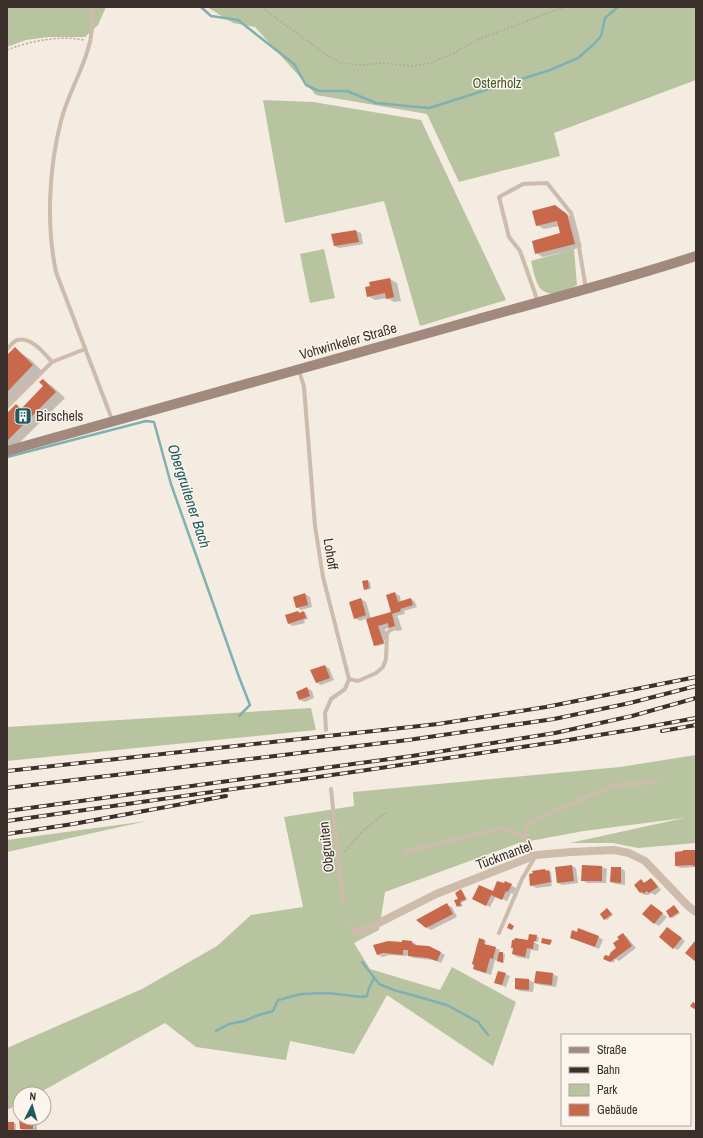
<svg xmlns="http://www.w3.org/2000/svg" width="703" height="1138" font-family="'Archivo Narrow',sans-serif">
<rect width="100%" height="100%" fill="#f4ebe1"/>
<g fill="#b8c4a0">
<polygon points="7,7 106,7 98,25 85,37 49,37 26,40 7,47"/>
<polygon points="207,7 696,7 696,80 554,133 560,156 459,182 427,114 316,95 255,27 233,23"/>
<polygon points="263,100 313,102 421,120 506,300 420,326 384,201 285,223"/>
<polygon points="324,249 335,298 310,303 300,254"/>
<path d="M574,249L577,285C569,290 551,298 542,290C536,286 533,268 531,261Z"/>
<polygon points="311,708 316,730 7,761 7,727"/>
<polygon points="696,755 696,843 638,848 613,843 570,843 684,818 584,831 519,843 385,892 379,930 354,943 370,969 440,990 452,967 516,1002 493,1066 387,995 354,1054 290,1041 286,1060 196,1047 165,1023 37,1094 20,1094 20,1103 7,1110 7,1112 7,1048 142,989 217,946 251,915 303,907 284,817 354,806 353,792 620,767"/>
<polygon points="147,821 7,852 7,840"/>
</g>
<g fill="#0003" fill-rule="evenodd">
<polygon points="555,206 574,219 582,247 543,257 536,253 561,234 559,226 544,229 537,225"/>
<polygon points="356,231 361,233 363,244 339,248 335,246"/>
<polygon points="390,279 397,283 401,301 394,302 387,298 375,300 368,296 371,287 371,282"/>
<polygon points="22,354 30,359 42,371 7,407 7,356"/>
<polygon points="43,380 52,386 65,398 12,450 7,447 7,414 21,410 45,386"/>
<polygon points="368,581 370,582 371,589 366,590 364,589"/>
<polygon points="395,593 400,596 401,602 411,599 415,602 417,607 404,611 405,614 396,616 398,617 402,630 397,631 391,628 385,629 388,639 384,640 385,644 377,646 375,645 372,638 367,618 360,621 355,618 361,599 366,602 371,619 391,613 393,614 387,596"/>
<polygon points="305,594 310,597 312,607 301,610 297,607"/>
<polygon points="298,612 300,613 304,612 306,614 308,619 304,620 305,623 293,626 289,624"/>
<polygon points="325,666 329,668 334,680 321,685 317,683"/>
<polygon points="307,688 312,691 314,698 305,702 300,700"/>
<polygon points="696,851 696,867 681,868 676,866"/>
<polygon points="572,866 576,868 578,883 562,885 558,883"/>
<polygon points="583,866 602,867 607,869 606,883 587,883 582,880"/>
<polygon points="621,868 625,871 625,885 616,884 611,882"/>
<polygon points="545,870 551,872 552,883 551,883 552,886 536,888 531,885"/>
<polygon points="651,880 655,882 661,890 655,895 651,893 648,895 645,895 641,892 641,881 646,883"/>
<polygon points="506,882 516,888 513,894 511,893 507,901 496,896 490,907 477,901 493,893 505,884"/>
<polygon points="461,891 463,892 467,900 461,903 463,906 460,907 458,906"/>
<polygon points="447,905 452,907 457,917 431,930 427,928"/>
<polygon points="651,905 667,917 659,926 654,923"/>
<polygon points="674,906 680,913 673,918 671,917"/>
<polygon points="607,909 613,915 607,920 605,919"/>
<polygon points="672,931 685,941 678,950 674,948"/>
<polygon points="623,934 627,937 636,948 619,961 616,959 613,963 604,958 605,956 614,960 620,939"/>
<polygon points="530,935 539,937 538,942 532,941 539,945 538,951 531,950 529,959 517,957 513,954 529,941"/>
<polygon points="599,937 603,940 599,949 580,941"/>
<path d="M403,941H411L416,944V946L429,947L440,952L445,955L441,963L433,960L414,958L407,955V956L389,955L382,957L377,954L375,946L388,942L403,943ZM389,950V952L379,955V953Z"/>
<polygon points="484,941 486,942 485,945 495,948 500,950 499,953 505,954 504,963 495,960 491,975 478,971 474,969"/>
<polygon points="536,972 553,974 558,977 556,987 540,985 535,983"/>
<polygon points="505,974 510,976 506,987 495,983"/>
<polygon points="516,979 529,980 534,983 533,992 520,991 516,989"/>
<polygon points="20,1118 37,1118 37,1131 25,1131 21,1129"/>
<polygon points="8,1123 14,1123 16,1124 16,1131 7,1131"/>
</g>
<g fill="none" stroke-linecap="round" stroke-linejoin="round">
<g stroke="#7fb0b2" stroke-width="2.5">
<polyline points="201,7 211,16 238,20 294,64 306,85 319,91 347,91 376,103 429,108 550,70 578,58 594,44 601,36 605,18 618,7"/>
<polyline points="7,457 146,421 154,422 171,484 239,677 250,705 239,716"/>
<polyline points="362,962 379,984 394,990 447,1005 478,1022 488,1035"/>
<polyline points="216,1031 229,1024 244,1021 259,1015 273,1011 278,1000 301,994 327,993 362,997 367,996 369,988 374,978"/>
</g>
</g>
<g fill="#c8694b">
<polygon points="555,205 567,214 575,244 535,254 532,241 560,233 557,221 536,226 532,211"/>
<polygon points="356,230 359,242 334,246 331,234"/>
<polygon points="390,278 394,297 386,299 385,293 367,297 365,287 370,286 369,282"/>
<polygon points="15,347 33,365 7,392 7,355"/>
<polygon points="43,379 56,392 7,441 7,413 16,404 21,409 43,386 39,382"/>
<polygon points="368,580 369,588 364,590 362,581"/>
<polygon points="395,592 398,602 411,598 413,605 400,609 401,611 392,614 395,626 389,628 388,623 378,626 384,643 374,646 366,619 391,612 386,595"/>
<polygon points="305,593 308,605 296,608 293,597"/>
<polygon points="361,598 366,615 354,619 349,602"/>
<polygon points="298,611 299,613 304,611 306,618 288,624 285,615"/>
<polygon points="325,665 330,678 316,683 310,670"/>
<polygon points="307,687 310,696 299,700 296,692"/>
<polygon points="683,850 696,850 696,867 692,865 675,866 675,852 683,851"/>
<polygon points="572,865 574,881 557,883 555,867"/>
<polygon points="582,865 602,866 602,881 581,881"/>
<polygon points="611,867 621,867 621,883 610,882"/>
<polygon points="545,869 546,871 549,870 551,882 530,886 529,874 533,873 532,871"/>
<polygon points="651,878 658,887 649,893 647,891 643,894 642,892 640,893 634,885 641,879 644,883"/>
<polygon points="497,881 504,883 505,881 512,884 508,892 506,891 502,900 491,895 486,906 472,899 479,885 493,891"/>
<polygon points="461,889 466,899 460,902 461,905 457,907 454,900 458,899 455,893"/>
<polygon points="447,903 453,914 426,928 416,920"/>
<polygon points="651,904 663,913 654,924 642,914"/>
<polygon points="674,905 679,912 670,918 666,911"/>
<polygon points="607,908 612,914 604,920 600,914"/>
<polygon points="509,923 514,926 512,930 507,928"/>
<polygon points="667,927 682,938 673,949 659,937"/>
<polygon points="578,928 599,936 595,947 570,938 572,930 577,932"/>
<polygon points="623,933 632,946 610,962 603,959 605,955 609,956 611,952 616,948 613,943 619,939 617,937"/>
<polygon points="529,934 537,935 536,941 534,941 533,949 527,948 525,957 512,954 513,948 511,948 512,940 514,940 515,938 528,940"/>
<polygon points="479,938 485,940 484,944 496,947 493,959 490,958 486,973 473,969 474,965 472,964"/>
<polygon points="542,938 552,940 550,945 541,943"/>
<polygon points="402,940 412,941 412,943 415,945 429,946 441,952 437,961 428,958 408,956 408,950 403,950 403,955 384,953 377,955 373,945 388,941 402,942"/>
<polygon points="695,941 696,943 696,962 685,953"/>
<polygon points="499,952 503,952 503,963 497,961"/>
<polygon points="498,971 506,973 502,985 494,983"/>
<polygon points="536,971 553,973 552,985 534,983"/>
<polygon points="515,978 529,979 529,990 515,989"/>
<polygon points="693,1002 696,1004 696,1010 690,1006"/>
<polygon points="19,1118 33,1118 33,1129 20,1129"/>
<rect x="7" y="1122" width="7" height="9"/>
</g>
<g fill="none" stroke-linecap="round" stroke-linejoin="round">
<g stroke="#b9a596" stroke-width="1.5" stroke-dasharray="2 2" stroke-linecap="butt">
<polyline points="261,7 328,56 342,63 360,65 381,63 412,66 431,63 454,53 477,40 564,7"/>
<path d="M7,50C29,41 61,35 84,40"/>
<path d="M345,852C358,834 369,824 388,812"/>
</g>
<g stroke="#cdbbac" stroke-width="4">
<path d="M92,7C92,21 93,35 88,49C81,74 67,96 61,121C49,167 46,225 56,272L113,422"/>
<polyline points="538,302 520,251 509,237 499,197 523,184 547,183 571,213 577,235 586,289"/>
<path d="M7,349C10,346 13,342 17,340C31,336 44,353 52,362"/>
<polyline points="299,370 304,387 315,526 323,577 349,679 345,689 331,699 325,713 326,730"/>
<polyline points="7,407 52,362 85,349"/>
<polyline points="349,679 358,681 376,673 383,667 386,659 387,634 389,631 395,628"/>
<polyline points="331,789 343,902"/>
<polyline points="405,852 503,828 525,837"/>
<polyline points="532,856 525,837 528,823 614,785 658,782"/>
<polyline points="350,926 356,931"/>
<polyline points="499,933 522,879 535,857"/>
</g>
<polyline stroke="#cdbbac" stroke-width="8" points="356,932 363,931 436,894 536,855 571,852 614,850 629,853 645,861 688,906 696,912"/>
<path stroke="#a18a7d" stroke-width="10" d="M7,451C157,410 307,368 457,325C537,302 617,282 696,256"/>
<defs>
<g id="rail">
<polyline points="662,731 696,725"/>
<polyline points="7,771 438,724 546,707 696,677"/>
<polyline points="7,788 408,740 554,719 630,703 696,686"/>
<polyline points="7,811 412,756 555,733 632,716 696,698"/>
<polyline points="7,821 360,771 556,742 636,729 696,718"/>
<polyline points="7,834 73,824 226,796"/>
</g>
</defs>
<use href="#rail" stroke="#3b302b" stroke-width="4"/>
<use href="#rail" stroke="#fbf5ee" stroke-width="2.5" stroke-dasharray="8" stroke-linecap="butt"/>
</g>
<defs>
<symbol id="building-square" viewBox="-11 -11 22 22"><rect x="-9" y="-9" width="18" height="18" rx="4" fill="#1f5a5e" stroke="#fbf5ee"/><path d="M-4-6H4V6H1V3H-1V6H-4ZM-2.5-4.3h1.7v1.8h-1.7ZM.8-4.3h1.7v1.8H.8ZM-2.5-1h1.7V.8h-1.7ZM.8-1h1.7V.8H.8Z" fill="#fff"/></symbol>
</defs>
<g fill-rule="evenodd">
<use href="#building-square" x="13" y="406" width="20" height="20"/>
</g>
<g text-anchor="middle" stroke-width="3" stroke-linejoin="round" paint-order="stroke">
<g font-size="14" fill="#4a5a2e" stroke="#fbf5ee">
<text x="497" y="88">Osterholz</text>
</g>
<g font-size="14" fill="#3b302b" stroke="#fbf5ee">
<text transform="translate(348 341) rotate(-16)" y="5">Vohwinkeler Straße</text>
<text transform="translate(331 554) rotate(81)" y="5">Lohoff</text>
<text transform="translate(326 847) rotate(-96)" y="5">Obgruiten</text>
<text transform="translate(504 855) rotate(-20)" y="5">Tückmantel</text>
</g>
<g font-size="14" fill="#3b302b" stroke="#fbf5ee" text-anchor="start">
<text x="36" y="421">Birschels</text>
</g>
<g font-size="15" font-style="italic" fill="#1f5a5e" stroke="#fbf5ee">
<text transform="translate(189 496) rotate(72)" y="5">Obergruitener Bach</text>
</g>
</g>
<rect width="703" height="1138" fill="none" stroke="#3b302b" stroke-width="16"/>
<rect x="561" y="1034" width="130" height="92" fill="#fbf5ee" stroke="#aea6a0"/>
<rect x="569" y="1047" width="20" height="6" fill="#a18a7d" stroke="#aea6a0"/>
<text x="597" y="1054" font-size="12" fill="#3b302b">Straße</text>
<rect x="569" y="1067" width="20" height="6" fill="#3b302b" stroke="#aea6a0"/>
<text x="597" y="1074" font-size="12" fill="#3b302b">Bahn</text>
<rect x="569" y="1084" width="20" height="12" fill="#b8c4a0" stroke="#aea6a0"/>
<text x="597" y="1094" font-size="12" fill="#3b302b">Park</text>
<rect x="569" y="1104" width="20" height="12" fill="#c8694b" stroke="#aea6a0"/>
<text x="597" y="1114" font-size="12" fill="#3b302b">Gebäude</text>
<g transform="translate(32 1106) rotate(5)"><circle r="19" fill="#fbf5ee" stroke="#aea6a0"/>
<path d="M0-3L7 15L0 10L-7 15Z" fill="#1f5a5e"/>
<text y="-6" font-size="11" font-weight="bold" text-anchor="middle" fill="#3b302b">N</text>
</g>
</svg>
